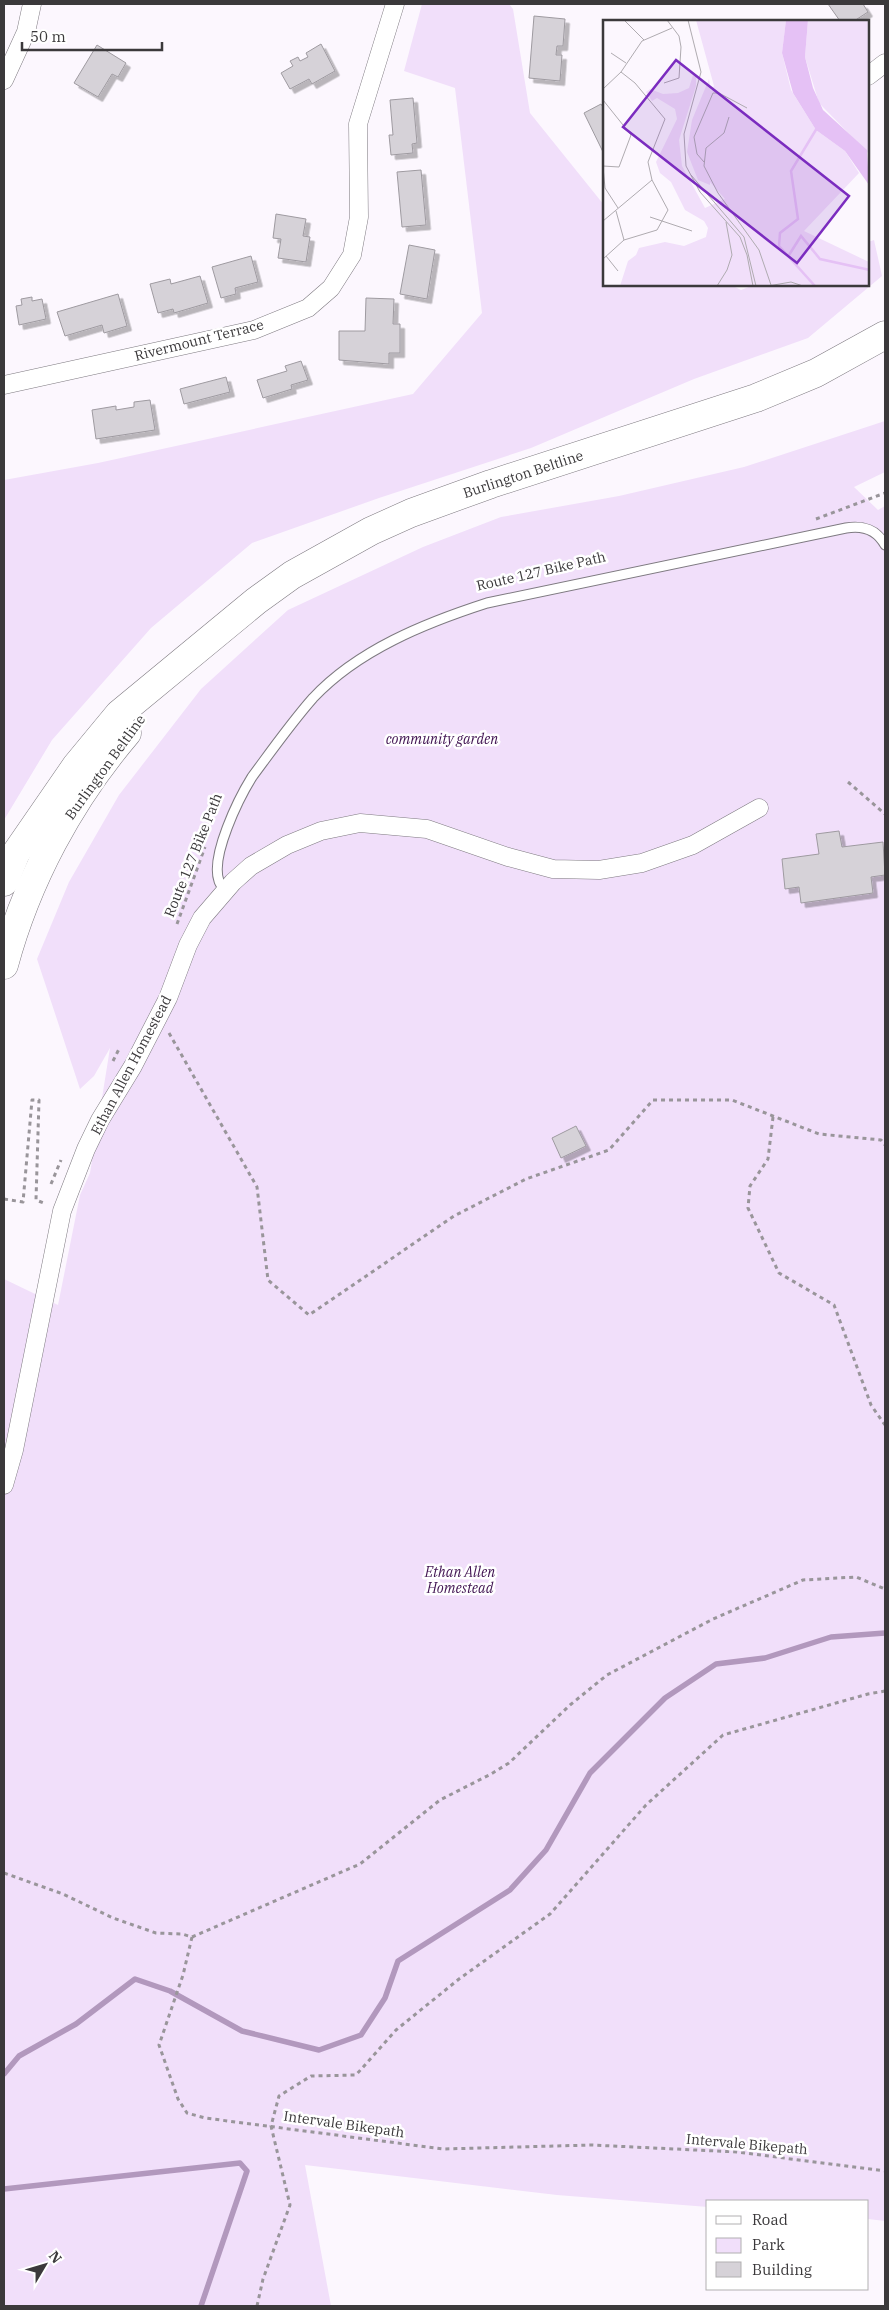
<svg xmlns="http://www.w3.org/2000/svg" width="889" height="2310" font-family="'IBM Plex Serif',serif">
<defs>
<filter id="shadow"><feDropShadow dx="4.5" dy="4.5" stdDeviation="0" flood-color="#0004"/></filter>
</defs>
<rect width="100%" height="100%" fill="#fcf7fe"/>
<g fill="#f1dffa">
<polygon points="422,4 509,4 513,9 530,113 604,205 604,285 731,285 741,290 754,285 868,285 868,242 874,240 882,276 808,338 694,379 531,448 379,498 252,543 151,628 52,740 4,820 4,480 98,463 413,394 482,313 455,88 404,71"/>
<polygon points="885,421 885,472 854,487 878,510 885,506 885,2221 868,2219 868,2201 708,2201 708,2207 557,2195 305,2165 331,2306 4,2306 4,1279 58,1305 80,1195 90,1173 110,1048 94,1076 80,1089 37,959 69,882 119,795 201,689 288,610 423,547 501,517 619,496 744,467"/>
</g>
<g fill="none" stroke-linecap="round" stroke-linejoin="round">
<g stroke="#b298bd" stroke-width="5.5">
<polyline points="4,2074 19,2056 76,2024 135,1979 170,1991 242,2031 319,2050 361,2035 385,1998 398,1961 510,1890 546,1850 590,1773 665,1698 716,1664 765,1658 831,1637 885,1633"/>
<polyline points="4,2189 240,2163 247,2171 201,2306"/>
</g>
</g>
<g fill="#d6d2d8" stroke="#9e9aa0" filter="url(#shadow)">
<polygon points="828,4 863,4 868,12 854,21 840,21"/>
<polygon points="534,16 565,19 563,46 557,46 556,55 562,55 560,81 529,78"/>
<polygon points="321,44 335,71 312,84 309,79 290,89 281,73 293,66 290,61 298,57 300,61 308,57 306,53"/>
<polygon points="97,45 126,63 118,77 112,74 98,97 74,83"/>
<polygon points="413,98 417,143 412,144 413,153 391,155 389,135 393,135 390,100"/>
<polygon points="601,104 604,109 604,154 584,113"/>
<polygon points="421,170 426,225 402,227 397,172"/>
<polygon points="276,214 306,219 303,236 310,237 306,262 278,258 281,239 273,238"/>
<polygon points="409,245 435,250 427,299 400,294"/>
<polygon points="251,256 258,282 235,288 236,294 221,298 212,267"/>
<polygon points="200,276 208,303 174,313 173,309 158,313 150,284 170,279 171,284"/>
<polygon points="118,294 127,326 104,333 102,325 65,336 57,312"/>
<polygon points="32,297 32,301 42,299 46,319 19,325 16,306 22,305 21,299"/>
<polygon points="366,298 394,299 393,324 400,324 400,353 389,353 389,364 339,360 339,331 365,331"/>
<polygon points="301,361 308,380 291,385 292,389 263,398 257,380 287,371 285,366"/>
<polygon points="226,377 230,392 184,404 180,389"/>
<polygon points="150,400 155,430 96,439 92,410 116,406 116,410 134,407 134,402"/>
<polygon points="839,831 842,847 883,842 885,875 871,877 873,893 801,903 799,887 785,889 782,859 819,854 816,834"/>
<polygon points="576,1126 586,1146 561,1158 552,1138"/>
</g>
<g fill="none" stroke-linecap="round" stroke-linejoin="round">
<defs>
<path id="lane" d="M225,891C223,888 220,884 219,881C210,856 239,798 252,777C272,750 291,723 313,698C358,650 425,623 487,603L846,528C863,525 877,530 885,545"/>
<g id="street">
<polyline points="868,76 885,63"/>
<polyline points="4,80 26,32 32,4"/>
<polyline points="4,385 254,330 308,308 331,288 352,255 359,217 358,124 395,4"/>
<polyline points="4,1485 14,1450 62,1211 86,1149 100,1120 133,1066 168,998 188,945 202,918 233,882 251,866 287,845 321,831 360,823 427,829 508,857 553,869 599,870 642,863 693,845 759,808"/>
</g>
<g id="primary">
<polyline points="4,882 16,853 76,766 119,714 256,601 292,575 371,531 411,513 491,484 756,398 816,373 885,335"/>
<path d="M4,965C27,880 70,800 127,733"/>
</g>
</defs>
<use href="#lane" stroke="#7e7a80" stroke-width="11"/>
<use href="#street" stroke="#7e7a80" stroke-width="19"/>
<use href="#primary" stroke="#7e7a80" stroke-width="29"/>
<g stroke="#99959a" stroke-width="3" stroke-dasharray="4 4" stroke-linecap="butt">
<polyline points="816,519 885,493"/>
<polyline points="848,782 885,814"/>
<polyline points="177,924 205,847"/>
<polyline points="169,1033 257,1187 268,1280 309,1315 454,1216 526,1179 609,1150 653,1100 732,1100 819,1134 881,1140 885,1145"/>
<polyline points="113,1061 120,1047"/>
<polyline points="773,1117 768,1159 750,1186 748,1208 779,1273 834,1305 871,1405 885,1425"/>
<polyline points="51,1184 61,1160"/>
<polyline points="4,1199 23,1202 32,1100 39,1100 36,1200 46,1204"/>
<polyline points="4,1873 63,1894 113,1918 156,1933 182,1934 192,1937"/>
<polyline points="192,1937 183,1975 159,2045 178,2099 187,2113 205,2118 443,2149 592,2145 737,2152 885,2171"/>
<polyline points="192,1937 360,1864 440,1800 491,1774 509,1763 570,1705 607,1675 713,1619 803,1580 856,1577 885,1589"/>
<polyline points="257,2306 263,2279 290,2205 271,2126 279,2096 311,2076 356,2075 396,2030 459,1979 550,1914 646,1805 723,1735 868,1694 885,1691"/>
</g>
<use href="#lane" stroke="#fff" stroke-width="9"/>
<use href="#street" stroke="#fff" stroke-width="18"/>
<use href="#primary" stroke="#fff" stroke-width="28"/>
</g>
<g text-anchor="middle" stroke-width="5" stroke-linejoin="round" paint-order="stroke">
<g font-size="14" fill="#3b393b" stroke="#fff">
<text transform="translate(199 340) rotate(-14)" y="5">Rivermount Terrace</text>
<text transform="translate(523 474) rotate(-18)" y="5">Burlington Beltline</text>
<text transform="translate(541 571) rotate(-13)" y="5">Route 127 Bike Path</text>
<text transform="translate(105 767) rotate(-54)" y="5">Burlington Beltline</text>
<text transform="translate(193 855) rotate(-68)" y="5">Route 127 Bike Path</text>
<text transform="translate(131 1065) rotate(-62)" y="5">Ethan Allen Homestead</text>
<text transform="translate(344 2124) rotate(8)" y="5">Intervale Bikepath</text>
<text transform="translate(747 2144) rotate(5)" y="5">Intervale Bikepath</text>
</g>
<g font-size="14" font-style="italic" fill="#411452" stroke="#fff">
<text x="442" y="744">community garden</text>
<text x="460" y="1577">Ethan Allen<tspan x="460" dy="16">Homestead</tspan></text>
</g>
</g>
<g transform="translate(603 20)">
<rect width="266" height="266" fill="#fcf7fe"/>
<path d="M93,0H183L179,33L188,70L213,110L242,131L256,153L201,211L266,242V266H17L25,241L33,235L36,228L62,222L81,226L103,217L105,208L101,201L82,190L68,162L57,153L53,142L74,99L72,89L54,78L49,81L43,72L47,69L60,74L75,73L86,68L90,55L93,57V66L76,120L79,146L102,188L122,179L107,162V165L95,160L84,132L89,100L106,59L108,71L111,66ZM205,0H266V134L216,83L202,37Z" fill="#f1dffa"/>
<path d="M183,0H205L202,37L210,68L220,90L264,130L266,165L242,131L213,110L190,73L179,33Z" fill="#e5c1f5"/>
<path fill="none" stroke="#e5c1f5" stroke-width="2.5" d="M186,235L198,216L217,239L267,250M212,266L176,226L177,213L195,199L188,151L214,108"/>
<path fill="none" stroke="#afabb0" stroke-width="1" d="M21,0L41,20M85,0L98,52L81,114L83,146L97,172L137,217L144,235L150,266M8,33L23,43M61,63L76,58L78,27L76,16L64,0M0,69L18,52L39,21L69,8M0,80L28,115L16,147L0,146M126,97L121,113L103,128L101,146L115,173L156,230L168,265M101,142L94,134L91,117L110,73H116L144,88M0,147L2,168L15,188M88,155L141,217L153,266M13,191L21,220M47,197L89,211M0,201L49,160M3,236L15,251M0,239L21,220L54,210L65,190L49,160L45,142L62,99L32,63L18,52M114,266L124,250L129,235L123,202M165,266L188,262L200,266"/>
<path fill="#7b2cbf" fill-opacity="0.15" stroke="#7b2cbf" stroke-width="2.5" d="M73,40L246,176L194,243L20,107Z"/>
<rect width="266" height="266" fill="none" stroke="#3b393b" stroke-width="2.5"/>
</g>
<rect width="889" height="2310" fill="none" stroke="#3b393b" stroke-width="10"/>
<rect x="706" y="2200" width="162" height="90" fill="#ffffff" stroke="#b1b0b1"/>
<rect x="716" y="2216" width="25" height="8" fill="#ffffff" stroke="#b1b0b1"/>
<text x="752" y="2225" font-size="15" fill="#3b393b">Road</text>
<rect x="716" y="2238" width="25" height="15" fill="#f1dffa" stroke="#b1b0b1"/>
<text x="752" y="2250" font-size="15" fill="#3b393b">Park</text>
<rect x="716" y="2262" width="25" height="15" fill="#d6d2d8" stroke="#b1b0b1"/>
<text x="752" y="2275" font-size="15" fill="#3b393b">Building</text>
<g transform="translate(45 2265) rotate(52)" stroke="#ffffff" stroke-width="4" paint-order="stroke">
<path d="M0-4L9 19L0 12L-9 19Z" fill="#3b393b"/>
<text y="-8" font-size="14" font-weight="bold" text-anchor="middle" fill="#3b393b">N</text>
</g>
<path d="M22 42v8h140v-8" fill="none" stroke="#3b393b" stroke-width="2.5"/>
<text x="30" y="42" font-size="15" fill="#3b393b" stroke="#ffffff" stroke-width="4" paint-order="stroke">50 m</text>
</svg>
